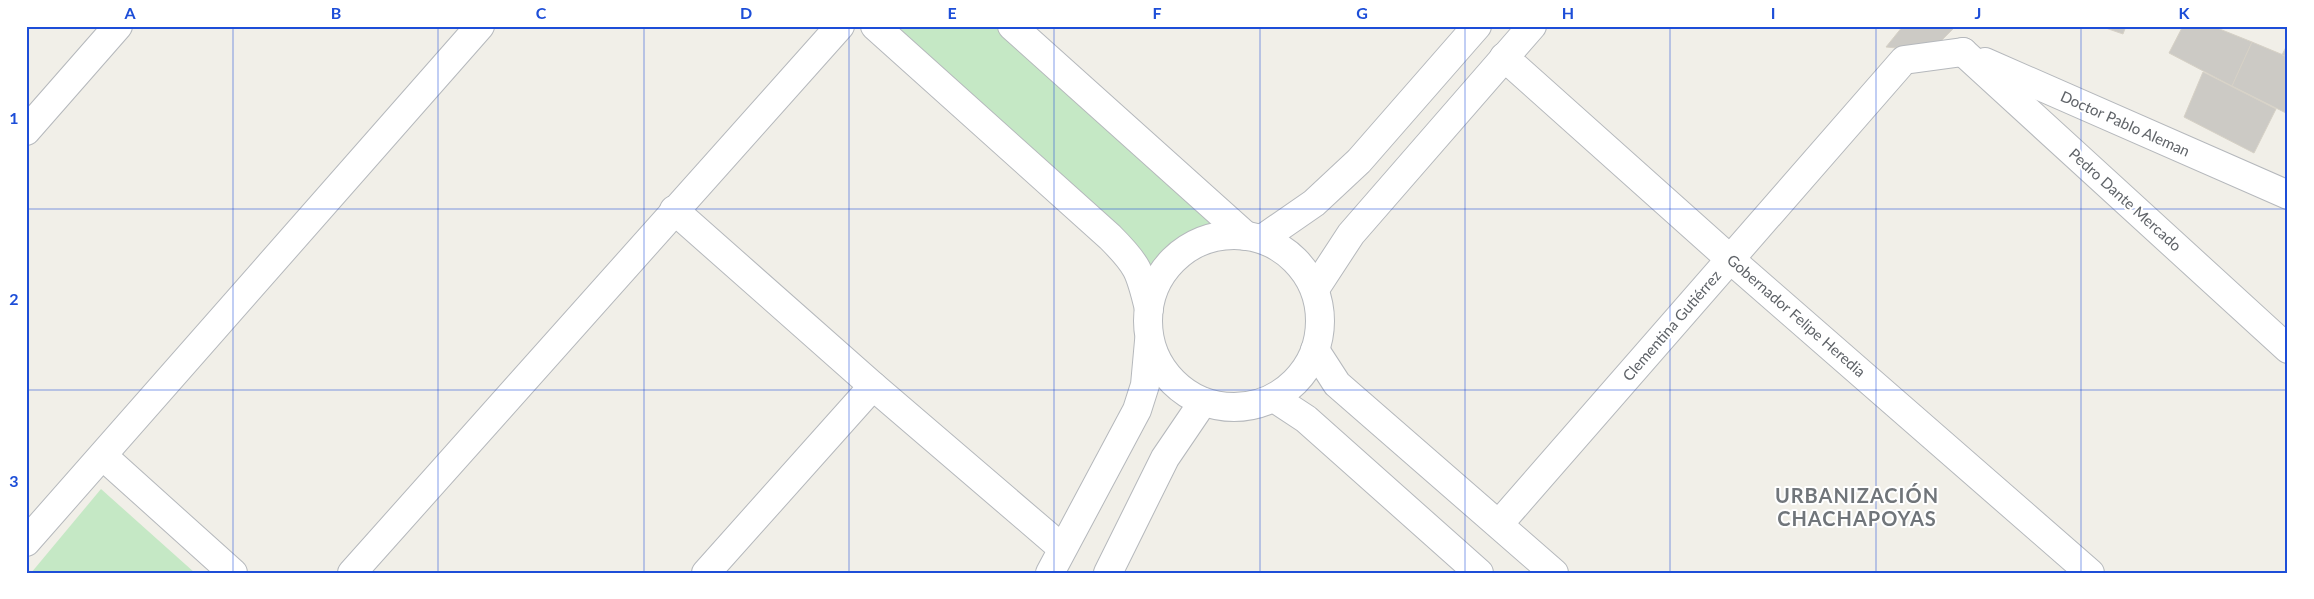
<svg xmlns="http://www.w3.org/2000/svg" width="2314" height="599" font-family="Lato,sans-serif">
<rect width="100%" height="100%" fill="#f1efe8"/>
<g fill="#c5e8c5">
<polygon points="872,26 1012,26 1246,236 1195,245 1146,295 1133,260"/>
<polygon points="101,489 195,573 31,573"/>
</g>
<g fill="#cccac5" stroke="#d6d1c6">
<polygon points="1903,26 1956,26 1931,51 1886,47"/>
<polygon points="2100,26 2126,26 2123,34"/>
<polygon points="2183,26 2212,26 2252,42 2232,86 2169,53"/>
<polygon points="2252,42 2288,57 2288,114 2232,86"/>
<polygon points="2288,43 2288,57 2282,55"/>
<polygon points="2203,72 2276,109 2254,153 2184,117"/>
</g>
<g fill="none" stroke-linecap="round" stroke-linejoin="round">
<defs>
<g id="minor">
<path d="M875,26L1110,237C1138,265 1140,271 1149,309"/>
<polyline points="1012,26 1246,236"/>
<polyline points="1963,52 2288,349"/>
<polyline points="1504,57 1730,259 2090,573"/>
<polyline points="1985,62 2288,195"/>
<polyline points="26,131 118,26"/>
<polyline points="674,210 873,386 1062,548"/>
<circle cx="1234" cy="321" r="86"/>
<polyline points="1262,239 1314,203 1359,161 1477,26"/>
<polyline points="1315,289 1351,234 1532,26"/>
<polyline points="1315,350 1337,384 1554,573"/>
<polyline points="1274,398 1306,419 1479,573"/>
<polyline points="103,456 233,573"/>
<polyline points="1499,524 1904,60 1963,52"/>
<polyline points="26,542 480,26"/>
<polyline points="352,573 840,26"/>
<polyline points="706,573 873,386"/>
<polyline points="1050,573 1137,410 1145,385 1149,341"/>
<polyline points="1108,573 1165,458 1203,402"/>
</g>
</defs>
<use href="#minor" stroke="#b5b8bc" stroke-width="30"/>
<use href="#minor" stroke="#fff" stroke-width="28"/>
</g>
<path fill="none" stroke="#1d4ed8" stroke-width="1" stroke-opacity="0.55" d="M233,26V573M438,26V573M644,26V573M849,26V573M1054,26V573M1260,26V573M1465,26V573M1670,26V573M1876,26V573M2081,26V573M26,209H2288M26,390H2288"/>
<g text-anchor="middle" stroke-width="4" stroke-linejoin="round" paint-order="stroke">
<g font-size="15" fill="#5f6368" stroke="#fff">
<text transform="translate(2125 124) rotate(24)" y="5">Doctor Pablo Aleman</text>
<text transform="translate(2125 200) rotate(42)" y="5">Pedro Dante Mercado</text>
<text transform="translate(1796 316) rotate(41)" y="5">Gobernador Felipe Heredia</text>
<text transform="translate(1672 326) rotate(-49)" y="5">Clementina Gutiérrez</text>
</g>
<g font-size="20" font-weight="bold" letter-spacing="1" fill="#70757a" stroke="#fff">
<text x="1857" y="503">URBANIZACIÓN<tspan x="1857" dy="23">CHACHAPOYAS</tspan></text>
</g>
</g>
<rect width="2314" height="599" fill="none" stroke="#ffffff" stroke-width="55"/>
<rect x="28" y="28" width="2258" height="544" fill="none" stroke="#1d4ed8" stroke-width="2"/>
<g font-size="16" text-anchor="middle" font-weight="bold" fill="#1d4ed8">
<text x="130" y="19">A</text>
<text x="336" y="19">B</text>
<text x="541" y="19">C</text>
<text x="746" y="19">D</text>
<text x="952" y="19">E</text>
<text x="1157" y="19">F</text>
<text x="1362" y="19">G</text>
<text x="1568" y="19">H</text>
<text x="1773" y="19">I</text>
<text x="1978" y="19">J</text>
<text x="2184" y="19">K</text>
<text x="14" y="124">1</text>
<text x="14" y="305">2</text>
<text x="14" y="487">3</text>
</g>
</svg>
